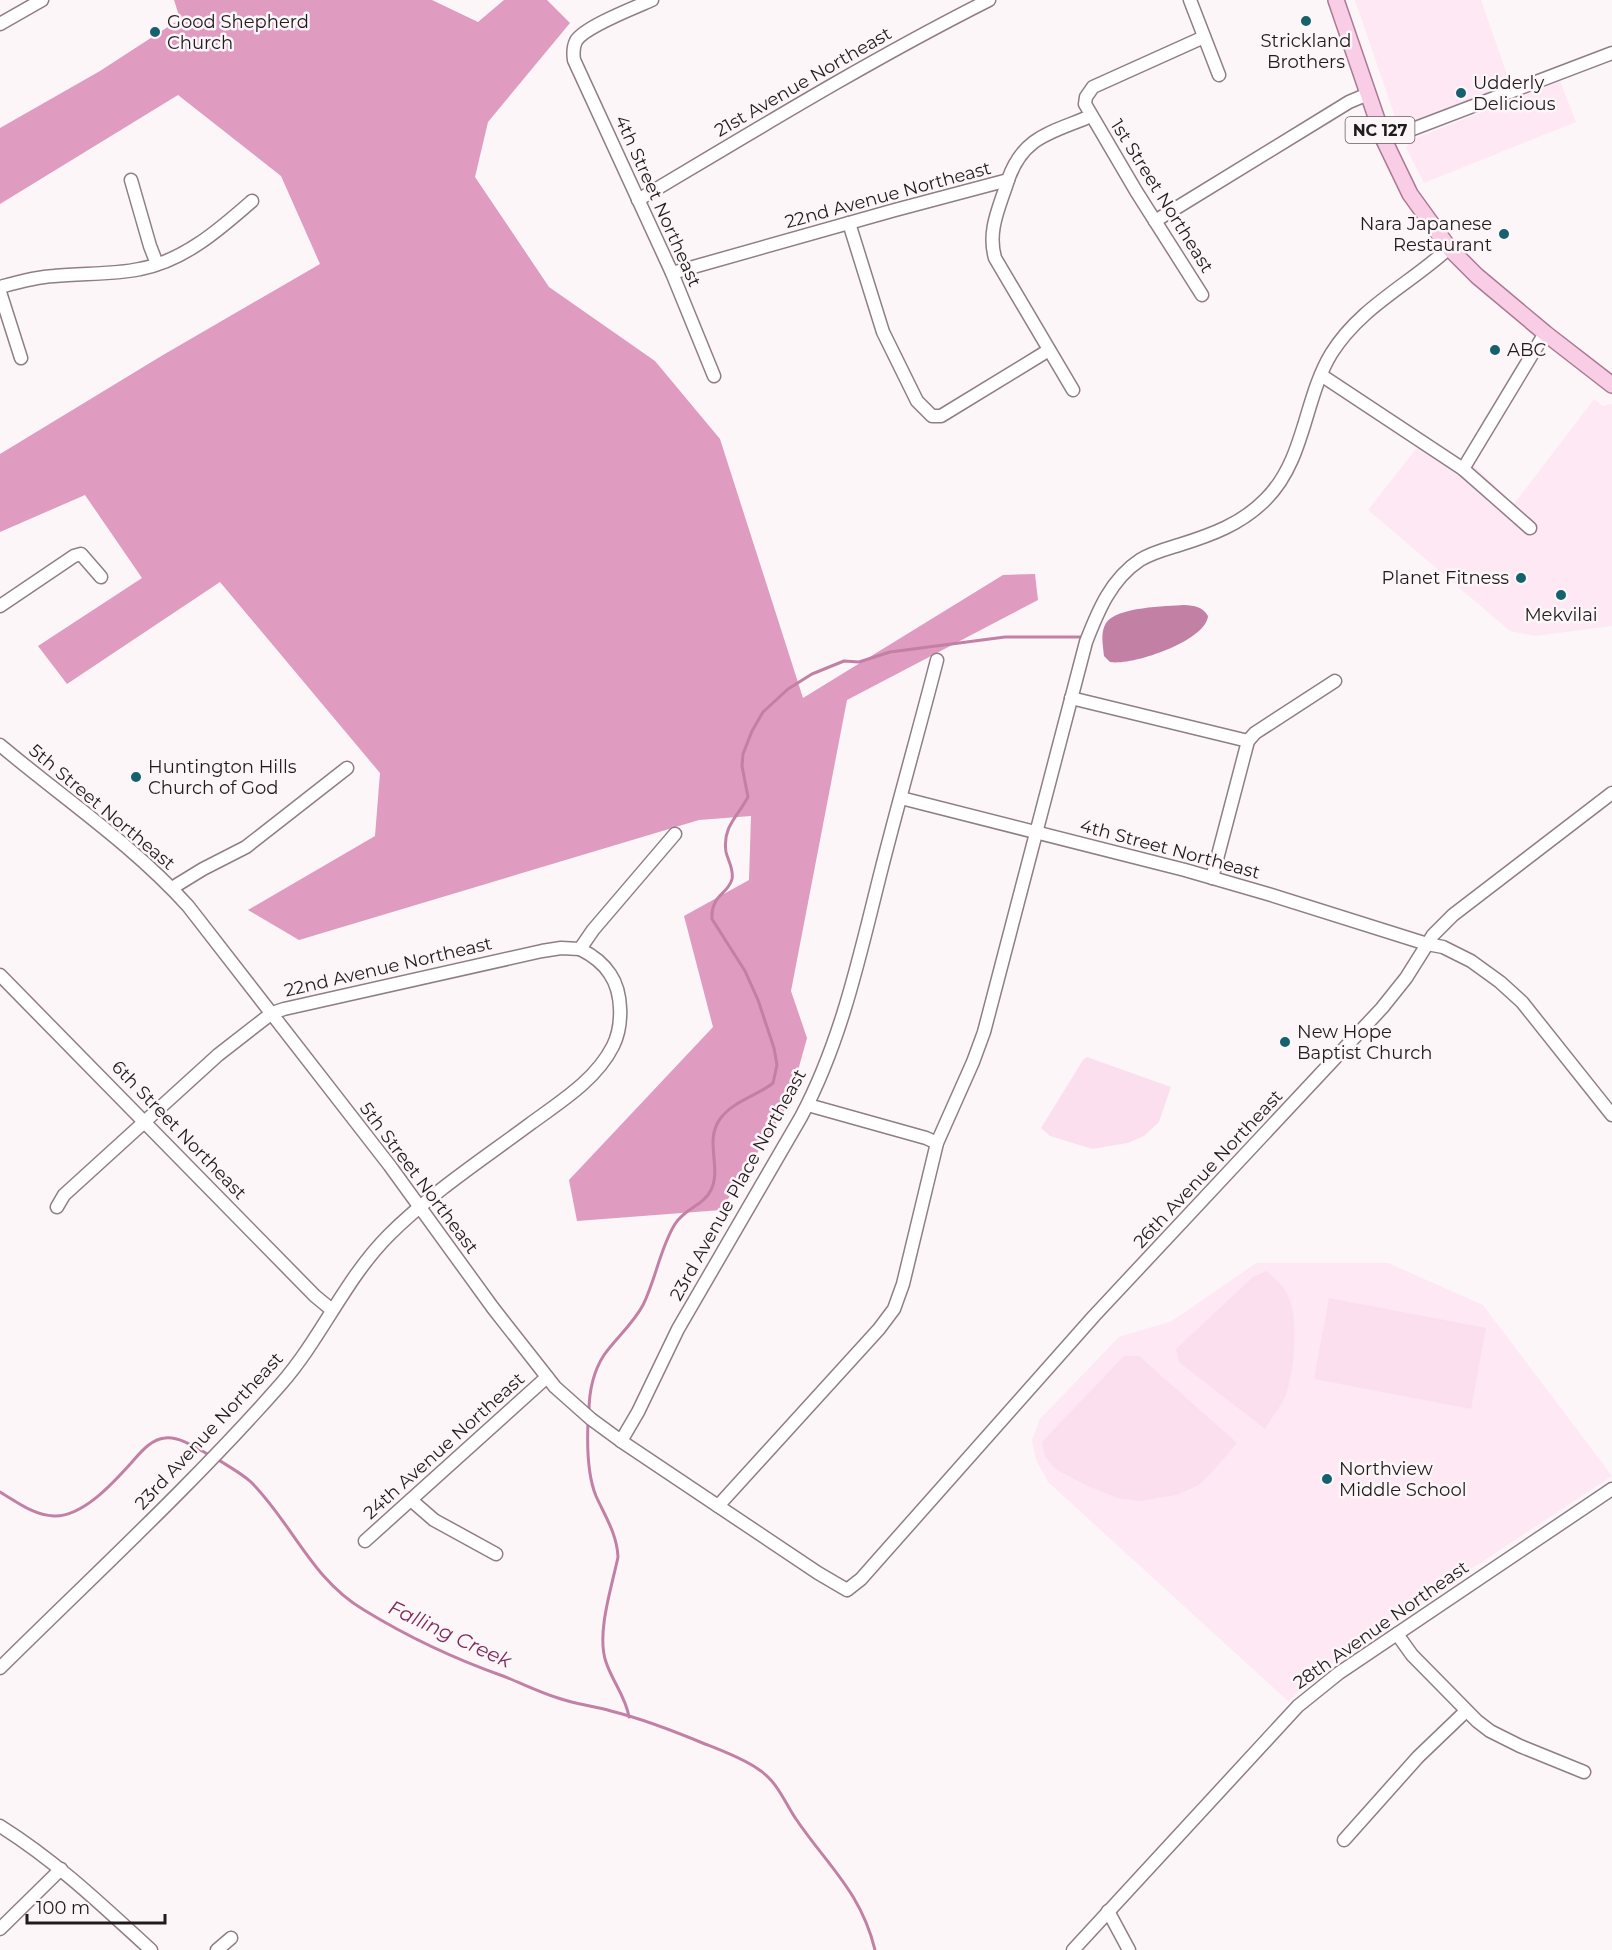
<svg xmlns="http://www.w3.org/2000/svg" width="1612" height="1950" font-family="Montserrat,sans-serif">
<rect width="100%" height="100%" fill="#fdf6f9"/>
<g fill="#fde8f3">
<polygon points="1355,0 1481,0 1511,86 1404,125 1396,120"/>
<polygon points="1560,81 1576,122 1424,183 1406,148 1411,140"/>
<polygon points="1594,399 1603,406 1612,404 1612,626 1535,636 1510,631 1368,510 1419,445 1467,474 1473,465 1514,504"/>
<polygon points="1256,1263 1388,1263 1483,1305 1612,1476 1344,1653 1288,1701 1048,1482 1036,1460 1032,1440 1040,1419 1119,1337 1172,1321"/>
</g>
<g fill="#fcdfee">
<polygon points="1087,1057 1171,1087 1159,1122 1144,1136 1128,1143 1092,1149 1050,1136 1041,1128 1083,1060"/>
<path d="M1266,1271C1277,1280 1287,1289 1291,1304C1298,1326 1294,1375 1285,1397C1280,1408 1271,1418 1265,1429L1179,1362L1176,1349L1253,1277Z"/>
<polygon points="1329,1298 1486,1328 1471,1409 1314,1379"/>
<polygon points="1124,1356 1139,1356 1237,1443 1218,1465 1199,1485 1176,1495 1140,1501 1117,1498 1088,1486 1057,1470 1045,1457 1042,1442"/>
</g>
<polygon fill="#df9bc0" points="174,0 432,0 478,22 504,0 547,0 570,23 488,122 475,177 549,287 655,361 720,439 803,698 1003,575 1035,574 1038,600 847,700 791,991 807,1038 789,1103 721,1210 577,1221 569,1180 713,1027 684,916 749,880 751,816 699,820 299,940 248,910 375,836 380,773 220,582 67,684 38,646 142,578 85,495 0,532 0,454 163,355 320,264 281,176 178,95 0,204 0,128 100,71 180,19"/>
<path fill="#c280a5" d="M1184,605C1195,606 1202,606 1208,616C1206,641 1132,666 1110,662L1104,656C1103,645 1100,633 1106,623C1116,607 1167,606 1184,605Z"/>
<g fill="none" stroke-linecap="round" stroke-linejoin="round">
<g stroke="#c280a5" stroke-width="3">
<path d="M589,1412C589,1393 593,1372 604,1355C616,1338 633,1324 643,1305C656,1279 660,1248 675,1224C684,1209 704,1205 711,1190C722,1168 704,1141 720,1119C733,1101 757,1096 773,1083L777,1065L774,1048L758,1000L745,971L712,919C711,894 728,895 732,879C734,869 728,861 726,852C722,827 738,816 748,797L742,766L743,754L752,731L763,712L788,689L812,674L844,661L859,662L890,652L1005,637H1083"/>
<path d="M588,1422C587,1445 587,1474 596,1496C605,1516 617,1534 618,1557C612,1586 596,1634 606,1662C612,1681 626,1697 629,1717"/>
<path d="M217,1459C228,1466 241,1473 251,1482C292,1523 312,1580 364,1610C408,1637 455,1659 503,1676C521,1683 539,1692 558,1698C575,1704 593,1706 611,1711C643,1719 674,1731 705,1744C723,1751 742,1758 758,1769C777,1781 784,1801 796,1819C827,1865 861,1892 875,1950"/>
<path d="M0,1492C17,1502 33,1515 54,1516C83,1517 114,1482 132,1462C140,1453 151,1439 165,1438C180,1436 198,1449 211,1456"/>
</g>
<defs>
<g id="minor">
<path d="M652,0C636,7 584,27 576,41C573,47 573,53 574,60L672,273L714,376"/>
<polyline points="1190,0 1219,75"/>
<polyline points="0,24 42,0"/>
<polyline points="1384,140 1612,53"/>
<polyline points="131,180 150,246 157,264"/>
<path d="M1008,180C1000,206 987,230 995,258L1073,390"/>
<path d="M638,200C754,131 868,61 989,0"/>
<polyline points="1155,221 1323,118 1349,102 1368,94"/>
<polyline points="849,223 883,332 917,401 932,416 941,416 1049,350"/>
<path d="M672,273L895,210L1008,180C1023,136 1051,133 1091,116"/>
<path d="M0,287C18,282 35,277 54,276C83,273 111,275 140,269C184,261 220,229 252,201"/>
<polyline points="0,292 21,358"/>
<polyline points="1202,295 1136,191 1085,104 1086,97 1093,87 1204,37"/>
<polyline points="1321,375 1463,469 1530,528"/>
<polyline points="1463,469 1545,333"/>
<polyline points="0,606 74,556 81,554 101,577"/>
<polyline points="1071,698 1248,741"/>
<path d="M0,745C63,798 132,844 188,906L390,1166L493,1308L555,1387L591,1419L621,1441L818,1573L847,1590L861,1579L884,1553L1094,1316L1382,1008L1406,978L1433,935L1453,915L1612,793"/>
<polyline points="901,798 1185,870 1268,894 1427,944 1443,947 1471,961 1500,982 1522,1002 1612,1115"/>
<polyline points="1212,878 1248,741 1255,733 1335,681"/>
<polyline points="172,888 203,869 246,847 347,768"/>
<polyline points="0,975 315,1296 332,1310"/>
<polyline points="808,1105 926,1138 937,1143"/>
<polyline points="57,1207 64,1195 218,1055 272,1013 284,1009 542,951 561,948 580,949 593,930 675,834"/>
<path d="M621,1441L638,1412L678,1329L801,1117C842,1040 860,954 881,871C899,800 919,730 937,660"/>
<polyline points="411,1500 434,1520 496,1554"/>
<path d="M718,1506L879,1329L894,1309L903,1284L937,1143L973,1062L984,1032L1086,642C1098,611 1111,579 1140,560C1151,553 1166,549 1179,545C1211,535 1242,524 1266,499C1305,460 1304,399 1331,354C1360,307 1410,284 1449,248"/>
<polyline points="365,1541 547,1377"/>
<polyline points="1397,1634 1412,1655 1477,1721 1490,1731 1520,1746 1584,1772"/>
<path d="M0,1668C94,1575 193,1484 281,1384C322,1337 345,1279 389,1235C431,1193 483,1159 530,1124C560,1102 596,1080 613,1046C623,1026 623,993 610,974C603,963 592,955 580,949"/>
<path d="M0,1826C56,1861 103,1906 151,1950"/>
<polyline points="1344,1840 1418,1757 1466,1711"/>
<polyline points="1108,1911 1129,1950"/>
<polyline points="0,1929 61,1869"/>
<polyline points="217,1950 231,1938"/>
<polyline points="1073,1950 1298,1706 1339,1673 1612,1489"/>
</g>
<polyline id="major" points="1336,0 1384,140 1410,194 1449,248 1477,276 1545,333 1612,385"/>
</defs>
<use href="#minor" stroke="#8f7e87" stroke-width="15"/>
<use href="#major" stroke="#ab7994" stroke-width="18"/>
<use href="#minor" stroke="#fff" stroke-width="12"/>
<use href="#major" stroke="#f9cde5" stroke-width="15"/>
</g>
<g fill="#15616d" stroke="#fdf6f9" stroke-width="2">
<circle cx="1306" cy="21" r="6"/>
<circle cx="155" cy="32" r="6"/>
<circle cx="1461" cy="93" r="6"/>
<circle cx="1504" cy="234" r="6"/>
<circle cx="1495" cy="350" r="6"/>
<circle cx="1521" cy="578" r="6"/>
<circle cx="1561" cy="595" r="6"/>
<circle cx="136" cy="777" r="6"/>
<circle cx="1285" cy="1042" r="6"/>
<circle cx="1327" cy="1479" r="6"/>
</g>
<g text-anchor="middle" stroke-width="5" stroke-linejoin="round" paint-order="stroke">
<rect fill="#fdf6f9" stroke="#635d60" stroke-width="1.5" x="1345.5" y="117" width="69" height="26" rx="4.5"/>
<g font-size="16" font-weight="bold" fill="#211b1e">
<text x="1380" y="136">NC 127</text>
</g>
<g font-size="18" fill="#211b1e" stroke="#fdf6f9" text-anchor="start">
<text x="167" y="28">Good Shepherd<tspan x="167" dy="21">Church</tspan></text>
<text x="1306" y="47" text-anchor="middle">Strickland<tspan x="1306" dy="21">Brothers</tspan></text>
<text x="1473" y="89">Udderly<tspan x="1473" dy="21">Delicious</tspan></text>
<text x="1492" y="230" text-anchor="end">Nara Japanese<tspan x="1492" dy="21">Restaurant</tspan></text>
<text x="1507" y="356">ABC</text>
<text x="1509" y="584" text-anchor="end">Planet Fitness</text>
<text x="1561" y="621" text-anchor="middle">Mekvilai</text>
<text x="148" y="773">Huntington Hills<tspan x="148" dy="21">Church of God</tspan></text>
<text x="1297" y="1038">New Hope<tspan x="1297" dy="21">Baptist Church</tspan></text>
<text x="1339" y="1475">Northview<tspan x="1339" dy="21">Middle School</tspan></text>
</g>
<g font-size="18" fill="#211b1e" stroke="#fdf6f9">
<text transform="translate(803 82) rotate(-30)" y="6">21st Avenue Northeast</text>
<text transform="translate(888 195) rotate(-15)" y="6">22nd Avenue Northeast</text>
<text transform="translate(1162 196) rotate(58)" y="6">1st Street Northeast</text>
<text transform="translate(658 201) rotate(66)" y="6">4th Street Northeast</text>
<text transform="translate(102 807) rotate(40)" y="6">5th Street Northeast</text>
<text transform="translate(1170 849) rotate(15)" y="6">4th Street Northeast</text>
<text transform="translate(388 967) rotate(-13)" y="6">22nd Avenue Northeast</text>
<text transform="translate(179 1130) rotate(46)" y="6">6th Street Northeast</text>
<text transform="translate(1208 1169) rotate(-47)" y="6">26th Avenue Northeast</text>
<text transform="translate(419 1178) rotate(53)" y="6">5th Street Northeast</text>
<text transform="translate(738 1185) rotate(-61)" y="6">23rd Avenue Place Northeast</text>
<text transform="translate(209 1431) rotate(-47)" y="6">23rd Avenue Northeast</text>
<text transform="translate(444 1446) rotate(-42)" y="6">24th Avenue Northeast</text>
<text transform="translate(1381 1625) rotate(-35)" y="6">28th Avenue Northeast</text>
</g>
<g font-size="20" font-style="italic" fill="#7a2b5c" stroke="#fdf6f9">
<text transform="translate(450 1634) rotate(25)" y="7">Falling Creek</text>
</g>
</g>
<path d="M27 1914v9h138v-9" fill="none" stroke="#211b1e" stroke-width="3"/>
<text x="36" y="1914" font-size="18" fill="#211b1e" stroke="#fdf6f9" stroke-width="4.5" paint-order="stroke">100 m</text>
</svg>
